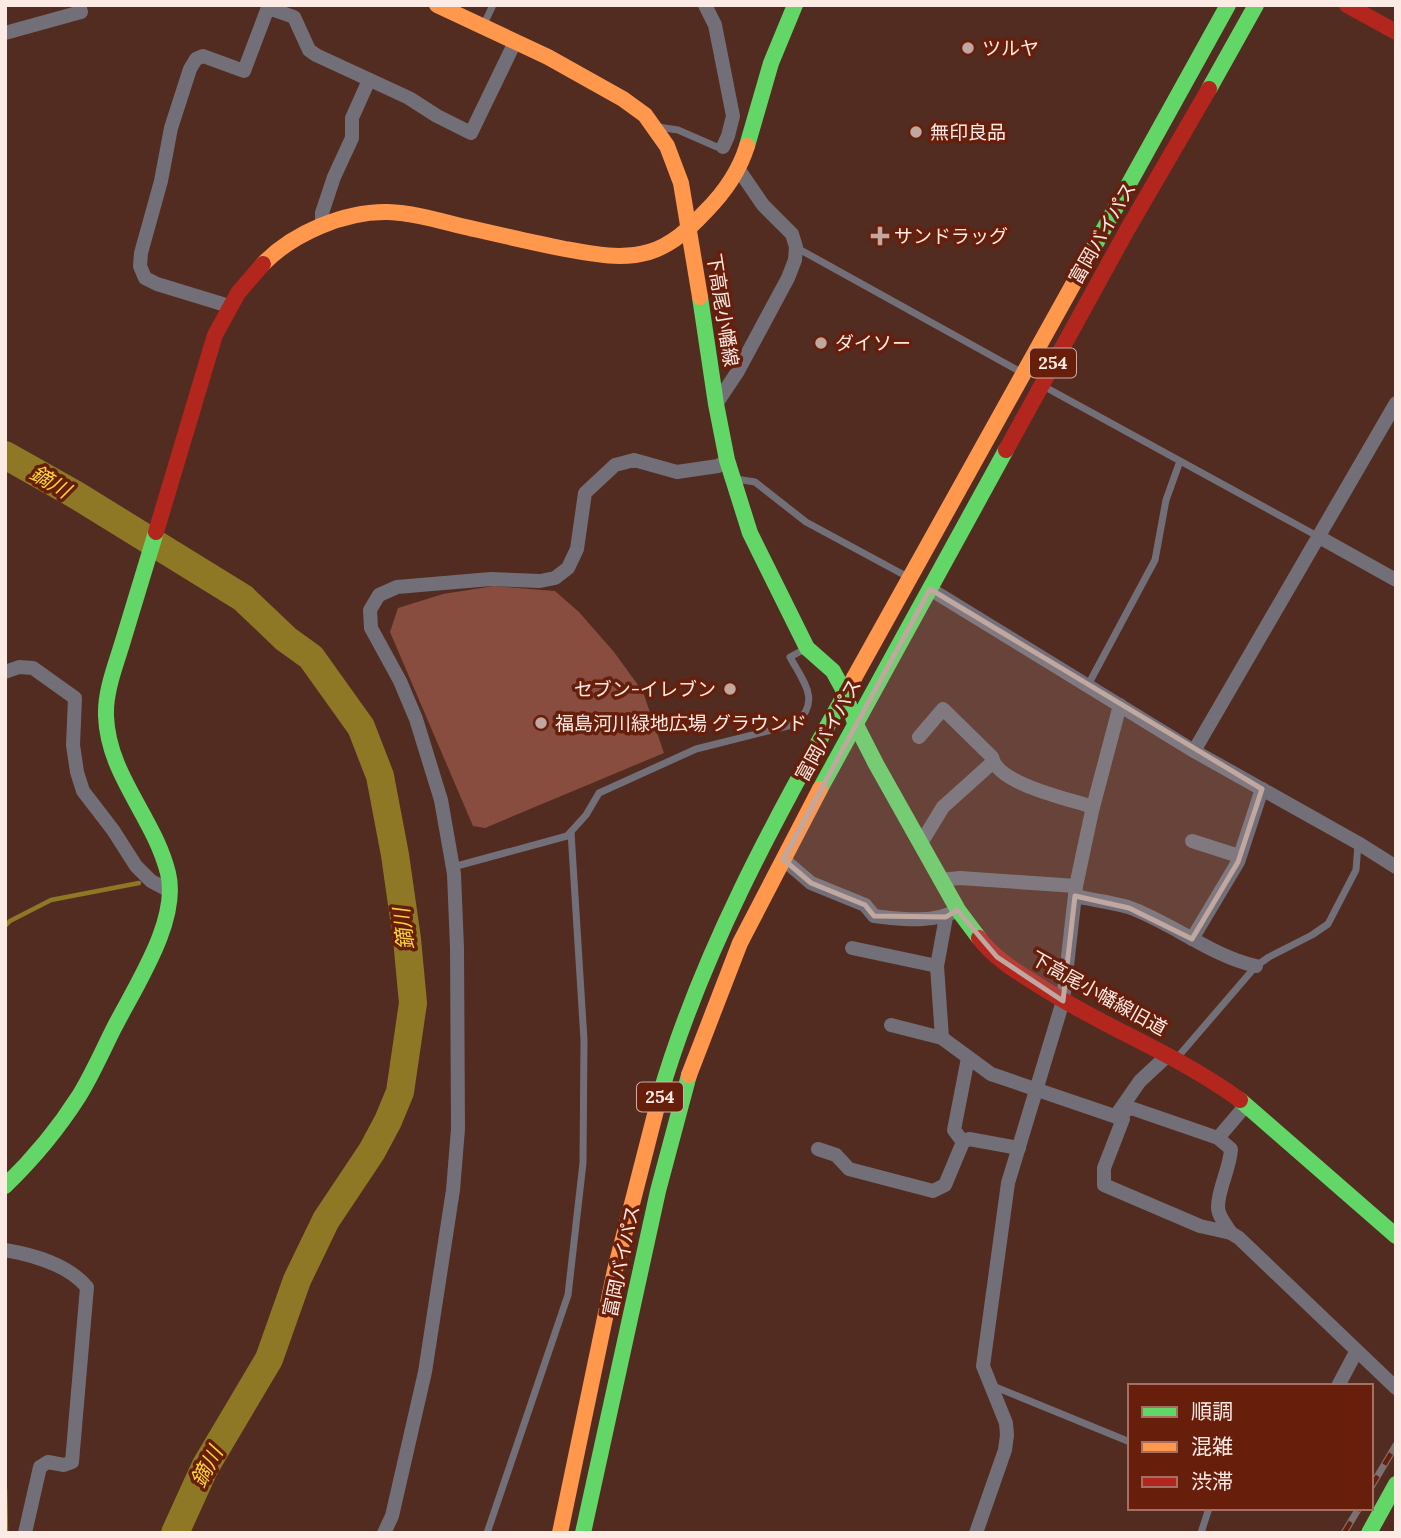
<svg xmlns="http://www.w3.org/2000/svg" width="1401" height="1538" font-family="Lora,'Noto Sans JP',serif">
<rect width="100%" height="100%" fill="#522b21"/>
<polygon fill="#884d3e" points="494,586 555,591 579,612 614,652 643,692 664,753 485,828 473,826 390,632 398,608 443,594"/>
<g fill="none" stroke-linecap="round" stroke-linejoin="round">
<g stroke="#8f7825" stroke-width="4.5">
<polyline points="5,926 10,921 51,900 139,883"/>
<polyline points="5,1489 6,1533"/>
</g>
<polyline stroke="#8f7825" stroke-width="28" points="5,455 76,495 243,598 286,639 311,657 361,727 380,776 395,855 407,939 413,1003 400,1092 388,1121 372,1151 326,1220 297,1280 269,1359 205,1467 175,1533"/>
<g stroke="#726f79" stroke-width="7">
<polyline points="483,26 493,5"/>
<polyline points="658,127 678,130 717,147 723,147"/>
<polyline points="797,248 1019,371"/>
<polyline points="1045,387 1319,537"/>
<polyline points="736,479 755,482 806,522 906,576"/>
<polyline points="1088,685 1155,560 1166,500 1180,461"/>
<path d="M453,867L567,836L586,815L599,793L696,749L796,724C821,700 804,683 790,657L805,649"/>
<polyline points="1176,1059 1256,966 1269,957 1312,935 1328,924 1356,870 1358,844"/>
<polyline points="993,1386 1130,1442"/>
<polyline points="487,1533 568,1295 583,1163 584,1040 571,832"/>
<polyline points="1201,1533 1209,1508"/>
</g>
<g stroke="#726f79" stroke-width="14">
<polyline points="705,5 715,25 733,116 728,136 723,147"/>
<polyline points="268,8 294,17 309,50 316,55 409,98 437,116 471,133 515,42"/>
<polyline points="5,33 81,12 79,5"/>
<polyline points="322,224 322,213 334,177 352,138 352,118 369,80"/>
<polyline points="229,306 157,284 145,278 140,266 141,253 161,181 171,128 190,69 196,59 203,56 244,71 269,5"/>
<polyline points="716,404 738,371 788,278 795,260 796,247 792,234 763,205 739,170"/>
<polyline points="1319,537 1396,580"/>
<polyline points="930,589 1194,751 1358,843 1396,867"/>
<polyline points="5,672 19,667 33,668 75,698 73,745 77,772 83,791 113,830 136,866 151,881 170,891"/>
<path d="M919,737L943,709L992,757C997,784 1069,799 1093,807"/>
<polyline points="1194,751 1396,403"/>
<polyline points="1192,841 1239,856"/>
<polyline points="921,843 943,807 993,762"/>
<path d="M783,859L811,883L865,905L874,916C901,919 933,924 958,910"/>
<polyline points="940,880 960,878 1076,886"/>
<path d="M1075,896C1092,900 1111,902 1128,907C1171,922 1211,956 1256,966"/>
<polyline points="1192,939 1238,862 1262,789"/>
<polyline points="852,948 937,966"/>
<polyline points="891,1025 942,1038 991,1074 1123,1119 1104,1168 1104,1185 1200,1226 1231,1233 1239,1238 1396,1388"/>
<polyline points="942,1038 937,966 946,917"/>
<polyline points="1117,1114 1140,1081 1168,1055"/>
<path d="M1115,1116L1131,1108L1218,1138L1231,1149C1230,1169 1218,1188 1218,1207C1218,1216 1226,1225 1231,1233"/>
<polyline points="1218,1138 1246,1105"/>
<polyline points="963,1142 954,1130 968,1058"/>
<polyline points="818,1149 836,1155 849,1169 933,1191 945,1185 963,1142 969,1139 1019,1148"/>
<path d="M5,1250C34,1255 67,1264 87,1287L72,1462L64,1465L48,1462L40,1467L25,1533"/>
<polyline points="1338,1386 1356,1352"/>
<polyline points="384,1533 392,1516 425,1372 453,1190 458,1129 457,948 454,874 441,800 416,719 400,681 371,628 370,610 379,595 397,587 491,579 540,581 555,578 568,568 577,549 585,493 615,465 634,460 677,472 718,466 727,460"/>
<polyline points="976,1533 1005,1450 1007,1435 1006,1423 983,1366 1008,1183 1063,1001 1076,886 1092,811 1120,705"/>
</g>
<g stroke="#63d668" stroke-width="16">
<polyline points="1209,89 1256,5"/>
<polyline points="747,146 771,63 795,5"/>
<polyline points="1080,272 1228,5"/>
<polyline points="700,297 716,404 727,460 750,533 807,648 833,671 845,693 855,723 876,764 958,910 979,938"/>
<polyline points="820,789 1006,450"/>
<path d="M660,1095C704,945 779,813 854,678"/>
<polyline points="1240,1100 1396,1236"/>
<path d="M5,1186C33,1159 58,1129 79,1096C92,1075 102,1052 113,1030C134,988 180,921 168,873C154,817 108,775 106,716C105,692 115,667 122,644C133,607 145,569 156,532"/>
<polyline points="583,1533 658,1191 689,1075"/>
<polyline points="1369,1533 1396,1484"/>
</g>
<g stroke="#ff974d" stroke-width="16">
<polyline points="437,5 548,57 623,99 645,115 667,146 681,183 700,297"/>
<path d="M263,264C293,233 345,211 388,212C413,213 437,220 461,226C496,234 530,242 565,249C592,254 622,260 649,252C672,245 689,229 705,212C724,193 739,172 747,146"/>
<polyline points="854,678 1080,272"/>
<polyline points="689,1075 740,943 820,789"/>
<polyline points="560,1533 615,1270 660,1095"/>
</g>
<g stroke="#b3261e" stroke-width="16">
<polyline points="1347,5 1396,32"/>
<polyline points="1006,450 1126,232 1209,89"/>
<polyline points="156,532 215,335 238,293 263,264"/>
<path d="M979,938C994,958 1017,972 1038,985C1103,1027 1177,1054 1240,1100"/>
</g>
<defs>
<g id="rail">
<polyline points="1371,1487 1396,1445"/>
<polyline points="1344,1533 1359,1508"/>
</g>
</defs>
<use href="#rail" stroke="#7c7071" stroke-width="7"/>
<use href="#rail" stroke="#671f0c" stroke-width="4.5" stroke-dasharray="13" stroke-linecap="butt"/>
</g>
<path fill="#c0a7a0" fill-opacity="0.2" stroke="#c0a7a0" stroke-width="5" stroke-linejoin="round" d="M930,589L1262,789L1238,862L1192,939L1129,908L1075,896L1063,1001L997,957L957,910L946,917L874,916L865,905L811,883L783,859Z"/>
<g fill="#c0a7a0" stroke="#671f0c" stroke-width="2.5">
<circle cx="968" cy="48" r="7"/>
<circle cx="916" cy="132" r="7"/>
<path d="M876.5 225.5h7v7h7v7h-7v7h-7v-7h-7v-7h7z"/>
<circle cx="821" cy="343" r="7"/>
<circle cx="730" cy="689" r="7"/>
<circle cx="541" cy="723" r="7"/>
</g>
<g text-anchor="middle" stroke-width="7" stroke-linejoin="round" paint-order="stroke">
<g fill="#671f0c" stroke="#cfada4" stroke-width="2">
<rect x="1030" y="348.5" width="46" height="29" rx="5"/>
<rect x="637" y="1082.5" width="46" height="29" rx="5"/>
</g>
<g font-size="18" font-weight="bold" fill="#fceae5">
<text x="1053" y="369">254</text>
<text x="660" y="1103">254</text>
</g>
<g font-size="19" fill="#fceae5" stroke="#671f0c" text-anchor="start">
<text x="982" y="55">ツルヤ</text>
<text x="930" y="139">無印良品</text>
<text x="894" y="243">サンドラッグ</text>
<text x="835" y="350">ダイソー</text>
<text x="716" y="696" text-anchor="end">セブン-イレブン</text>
<text x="555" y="730">福島河川緑地広場 グラウンド</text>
</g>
<g font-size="19" fill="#fceae5" stroke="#671f0c">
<text transform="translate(1102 233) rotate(-60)" y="7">富岡バイパス</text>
<text transform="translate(723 310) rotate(81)" y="7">下高尾小幡線</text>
<text transform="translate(828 730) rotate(-61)" y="7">富岡バイパス</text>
<text transform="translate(1099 993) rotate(29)" y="7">下高尾小幡線旧道</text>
<text transform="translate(621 1261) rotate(-78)" y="7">富岡バイパス</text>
</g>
<g font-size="21" font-style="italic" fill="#f9d536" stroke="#671f0c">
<text transform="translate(50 482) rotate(31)" y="7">鏑川</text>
<text transform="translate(404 929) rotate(-97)" y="7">鏑川</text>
<text transform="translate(207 1467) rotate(-62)" y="7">鏑川</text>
</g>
</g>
<rect width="1401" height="1538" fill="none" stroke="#fceae5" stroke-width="14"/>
<rect x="1128" y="1384" width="245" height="126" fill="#671f0c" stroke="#a37063" stroke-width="2"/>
<rect x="1142" y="1407" width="35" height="10" fill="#63d668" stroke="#a37063" stroke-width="2"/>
<text x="1191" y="1419" font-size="21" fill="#fceae5">順調</text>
<rect x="1142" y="1442" width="35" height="10" fill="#ff974d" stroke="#a37063" stroke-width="2"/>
<text x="1191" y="1454" font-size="21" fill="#fceae5">混雑</text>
<rect x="1142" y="1477" width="35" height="10" fill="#b3261e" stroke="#a37063" stroke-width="2"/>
<text x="1191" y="1489" font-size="21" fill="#fceae5">渋滞</text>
</svg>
